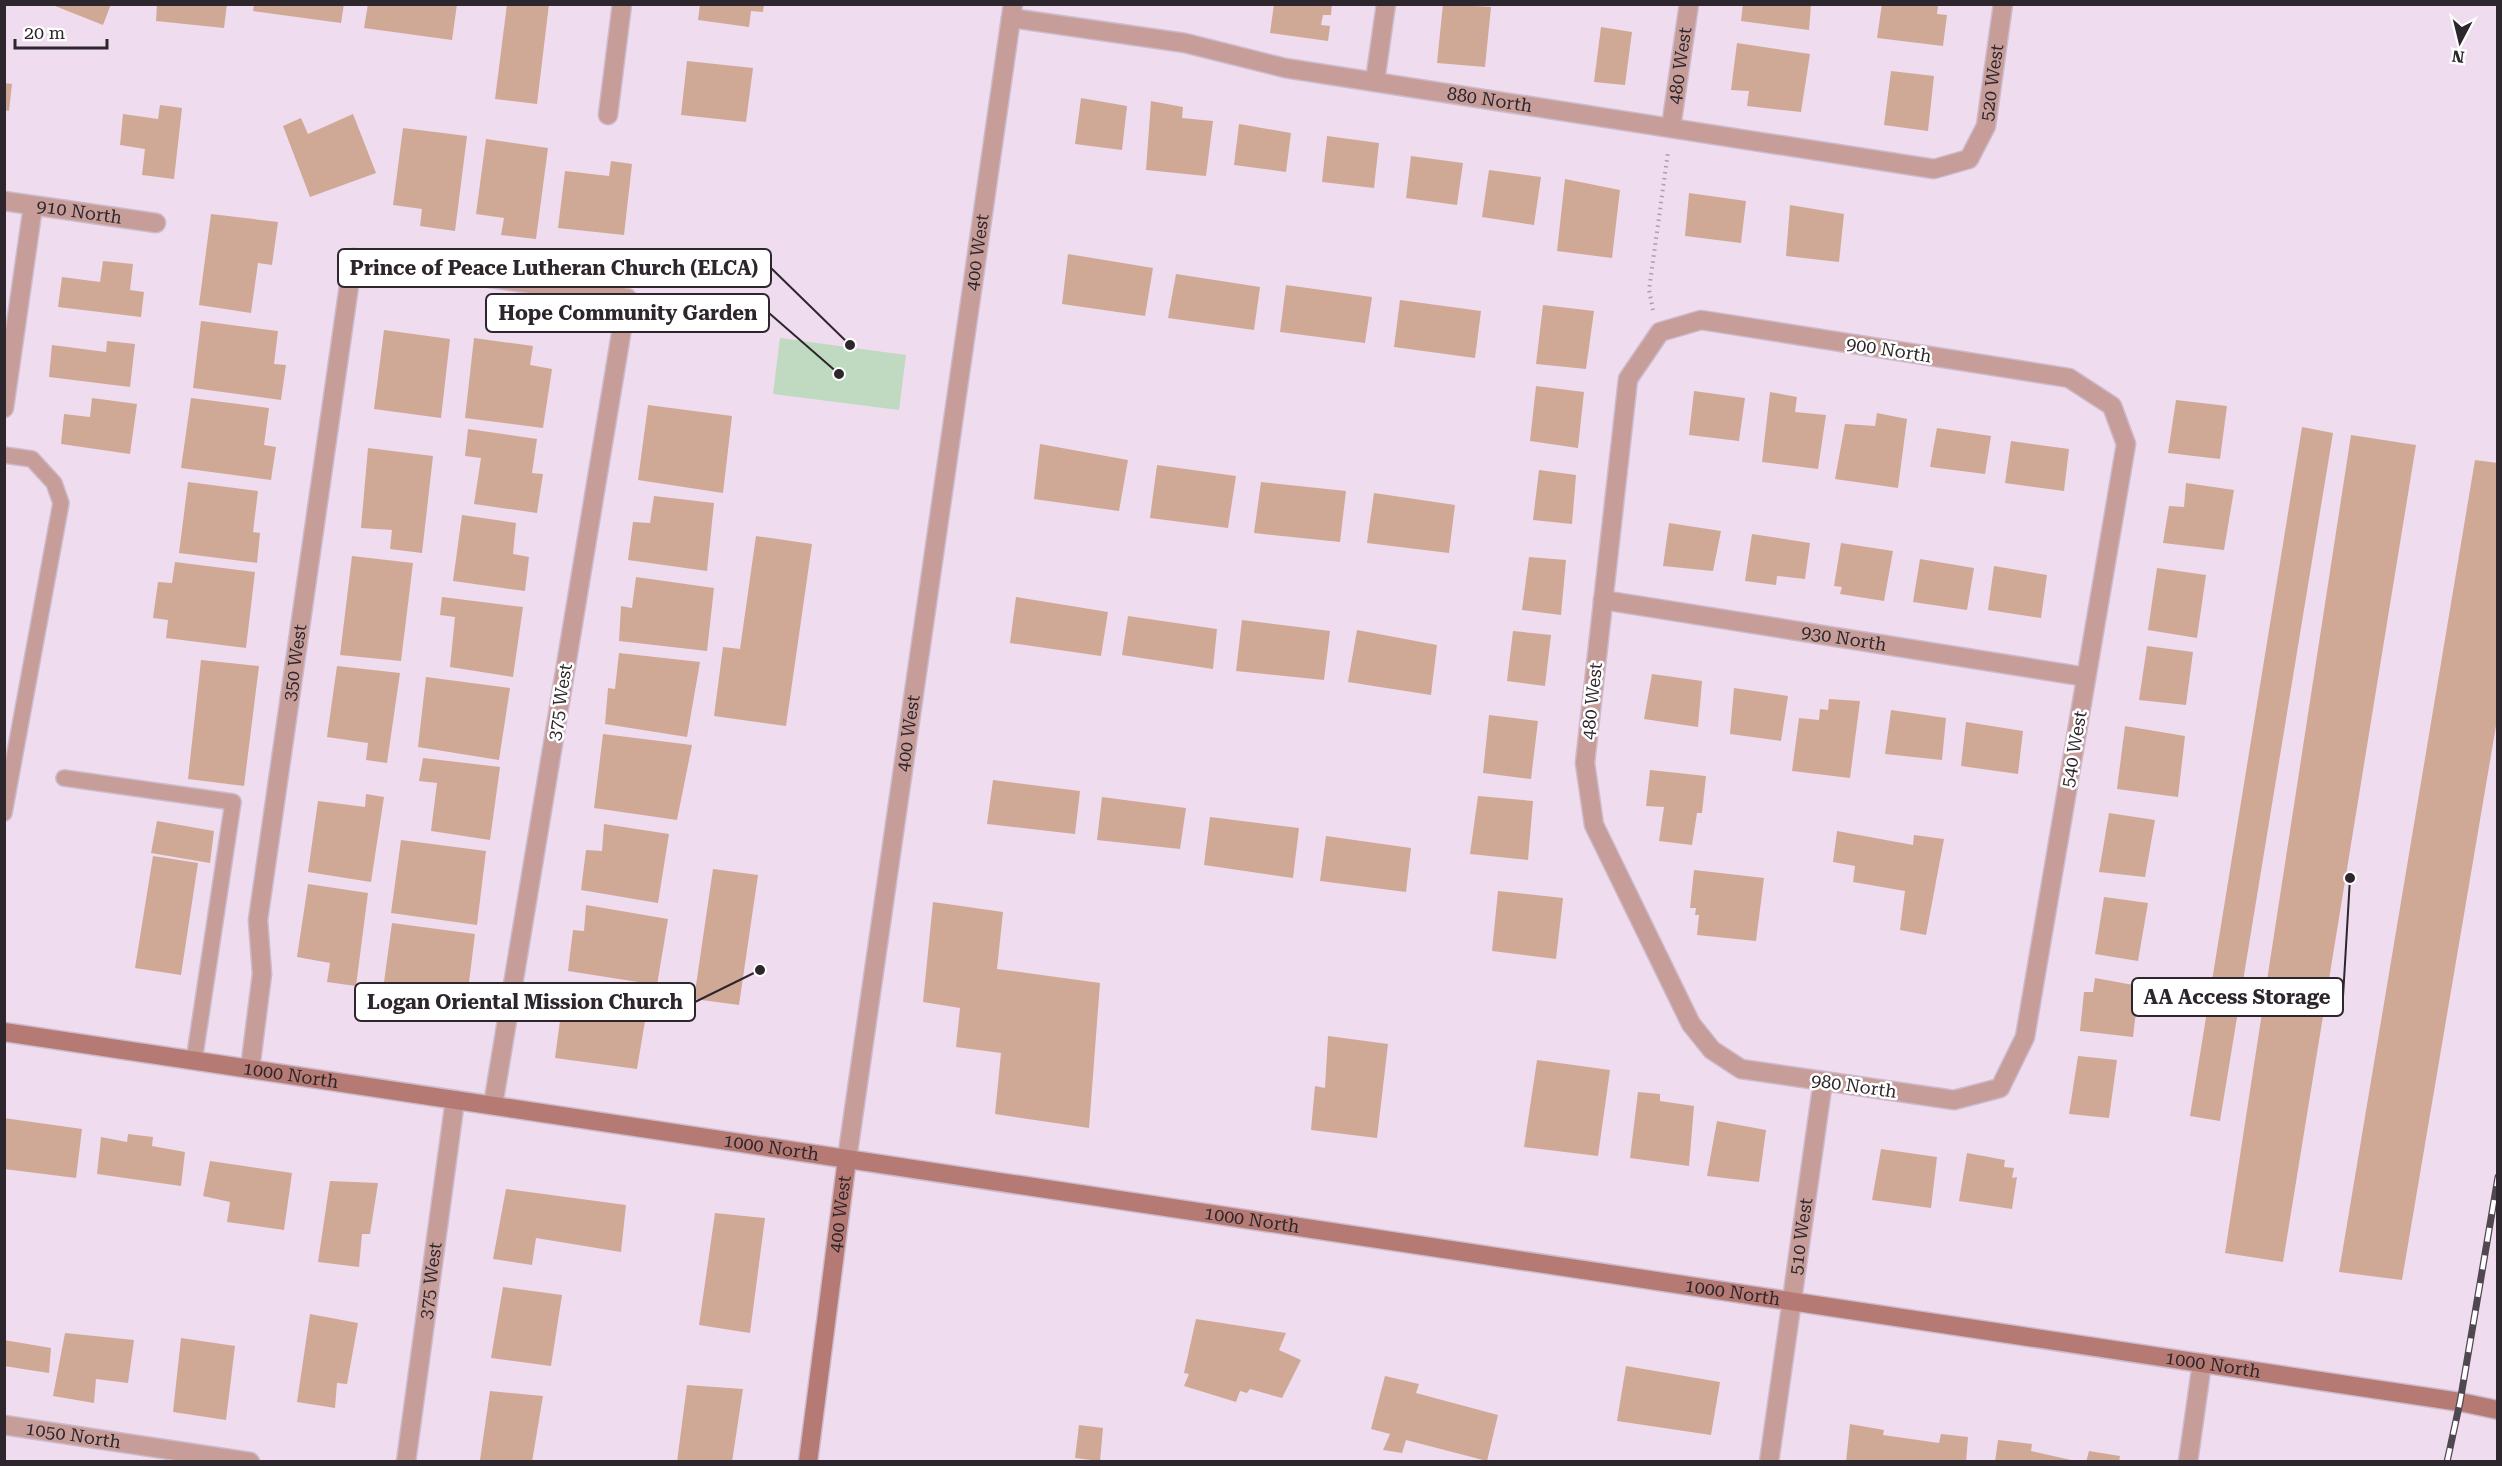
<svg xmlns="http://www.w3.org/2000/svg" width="2502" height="1466" font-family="'Roboto Serif',serif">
<rect width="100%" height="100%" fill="#f0dcef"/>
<polygon fill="#bfdac0" points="780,338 906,355 899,410 773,394"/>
<g fill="#d0a996">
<polygon points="50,4 111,4 103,25"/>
<polygon points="157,4 227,4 224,28 156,21"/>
<polygon points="254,4 344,4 341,23 253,11"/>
<polygon points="368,4 457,4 452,40 364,28"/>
<polygon points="507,4 549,4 537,104 495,99"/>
<polygon points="700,4 764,4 763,12 751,11 749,27 698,20"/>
<polygon points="1274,4 1332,4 1331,15 1323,15 1321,25 1330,26 1328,41 1270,33"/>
<polygon points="1443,4 1491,7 1485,67 1437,63"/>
<polygon points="1743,4 1811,4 1809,30 1741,21"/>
<polygon points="1882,4 1938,6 1937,14 1947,15 1943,46 1877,38"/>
<polygon points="1601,27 1632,32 1625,85 1594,82"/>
<polygon points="1737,43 1810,54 1801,112 1747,106 1749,91 1731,90"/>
<polygon points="687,61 753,68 746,122 681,115"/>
<polygon points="1891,71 1934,76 1928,131 1884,125"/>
<polygon points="4,83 12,84 9,111 4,110"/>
<polygon points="1081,98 1127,106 1122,150 1075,144"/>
<polygon points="1151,101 1183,107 1182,118 1213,121 1206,176 1146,170"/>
<polygon points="160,105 182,108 174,179 142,175 145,149 120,145 123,114 158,119"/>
<polygon points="353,114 376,173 310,197 283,126 301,118 308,134"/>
<polygon points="1239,124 1291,133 1286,172 1234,165"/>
<polygon points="403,128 467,136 455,231 420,226 422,209 393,205"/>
<polygon points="1327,136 1379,143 1374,188 1322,182"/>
<polygon points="486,139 548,148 536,239 501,235 504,218 476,214"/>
<polygon points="1411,156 1463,163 1457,205 1406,198"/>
<polygon points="611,161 632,164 624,235 558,228 565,171 609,176"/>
<polygon points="1489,170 1541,177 1534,225 1482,217"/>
<polygon points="1565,179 1620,190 1612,258 1557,251"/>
<polygon points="1689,193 1746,201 1741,243 1685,236"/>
<polygon points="1790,205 1844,214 1839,262 1786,256"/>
<polygon points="211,214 278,222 272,265 258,263 251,313 199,305"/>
<polygon points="1068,254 1153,268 1145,316 1062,304"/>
<polygon points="103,261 133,264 130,290 144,292 141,317 58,307 62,277 100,282"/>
<polygon points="1176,274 1260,287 1254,330 1168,318"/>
<polygon points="1286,285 1372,297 1365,343 1280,332"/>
<polygon points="1400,300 1481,311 1475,358 1394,347"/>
<polygon points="1543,305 1594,311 1586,369 1536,364"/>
<polygon points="201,321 278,331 274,364 286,365 281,400 193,388"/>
<polygon points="384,330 450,339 441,418 374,409"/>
<polygon points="474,338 533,346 530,365 552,369 543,428 465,418"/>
<polygon points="107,341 135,344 130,387 49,377 52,345 106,352"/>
<polygon points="1536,386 1584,392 1578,448 1530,441"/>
<polygon points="1694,391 1745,398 1739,441 1689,435"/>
<polygon points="1770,392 1797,397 1795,412 1826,415 1818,469 1762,462"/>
<polygon points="92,398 137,404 130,454 61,444 64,414 90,417"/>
<polygon points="191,398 269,408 264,445 276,447 271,480 181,468"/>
<polygon points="2176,400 2227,406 2220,459 2168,453"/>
<polygon points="648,405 732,416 723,493 638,480"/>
<polygon points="1877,413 1907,419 1898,488 1835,479 1845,424 1875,426"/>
<polygon points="2302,427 2333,433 2220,1121 2190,1116"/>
<polygon points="1937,428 1991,436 1985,474 1930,467"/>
<polygon points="468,429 537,439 532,473 543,474 537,513 474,504 481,458 465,456"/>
<polygon points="2351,435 2416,445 2283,1262 2225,1253"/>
<polygon points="2011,441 2069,449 2064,491 2005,483"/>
<polygon points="1040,444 1128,460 1119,511 1034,499"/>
<polygon points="368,448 433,456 422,553 390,549 392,530 361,528"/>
<polygon points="2475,460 2498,463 2498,714 2402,1280 2339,1272"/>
<polygon points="1157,465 1236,476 1228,528 1150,518"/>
<polygon points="1539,470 1576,475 1572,524 1533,520"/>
<polygon points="188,482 258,491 253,532 260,533 257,563 179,553"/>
<polygon points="1261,482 1346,491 1340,542 1254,533"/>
<polygon points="2186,483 2234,490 2224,550 2163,543 2169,506 2184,507"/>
<polygon points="1374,493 1455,505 1449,553 1367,543"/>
<polygon points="654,496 714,503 707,571 628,560 633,522 650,523"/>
<polygon points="462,515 516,523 513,554 529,557 525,591 453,581"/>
<polygon points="1669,523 1721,531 1713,571 1663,566"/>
<polygon points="1752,534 1810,543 1805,579 1777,576 1776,585 1745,581"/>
<polygon points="756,536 812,544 786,726 714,716 723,647 740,649"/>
<polygon points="1841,543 1893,551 1884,601 1840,594 1842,587 1834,586"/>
<polygon points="352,556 413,563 401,661 340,655"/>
<polygon points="1529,557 1566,560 1561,615 1522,610"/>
<polygon points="1920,559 1974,568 1967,610 1913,602"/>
<polygon points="175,562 255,572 246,648 166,638 168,620 153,618 158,582 172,583"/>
<polygon points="1994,566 2047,575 2041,618 1988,610"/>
<polygon points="2157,568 2206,575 2197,638 2148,630"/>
<polygon points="636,577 714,588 707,651 619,641 621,606 632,608"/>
<polygon points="442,597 523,607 513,677 450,667 455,617 440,615"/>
<polygon points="1016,597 1108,612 1101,656 1010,643"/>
<polygon points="1128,616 1217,629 1213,669 1122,655"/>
<polygon points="1242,620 1330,631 1324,680 1236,671"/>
<polygon points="1357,630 1437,645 1431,695 1348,682"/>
<polygon points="1513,631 1551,635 1545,686 1507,681"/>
<polygon points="2147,646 2193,652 2186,705 2139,700"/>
<polygon points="619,653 700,662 687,737 605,724 608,688 615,689"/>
<polygon points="201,660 259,666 244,786 188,779"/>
<polygon points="337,666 400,673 387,763 366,760 368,743 327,737"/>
<polygon points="1652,674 1702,681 1698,727 1644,719"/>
<polygon points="426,677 510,688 499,760 418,747"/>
<polygon points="1734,688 1788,696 1781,741 1730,734"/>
<polygon points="1829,699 1860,701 1850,778 1792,771 1799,718 1819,720 1820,709 1828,710"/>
<polygon points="1891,710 1946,718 1942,760 1885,754"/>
<polygon points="1489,715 1538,721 1531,779 1483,773"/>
<polygon points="1966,722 2023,731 2018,774 1961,766"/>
<polygon points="2125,726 2185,736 2178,797 2117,789"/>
<polygon points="603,734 692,745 677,820 594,808"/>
<polygon points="423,758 500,767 490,840 431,831 437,783 419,781"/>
<polygon points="1650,770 1706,776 1702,813 1697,813 1692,845 1659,841 1664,807 1646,806"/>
<polygon points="993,780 1080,791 1075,834 987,824"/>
<polygon points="366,794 384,797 371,882 308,872 318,801 365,807"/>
<polygon points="1478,796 1533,801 1528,860 1470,854"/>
<polygon points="1102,797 1186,808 1180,849 1097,840"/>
<polygon points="2109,813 2155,820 2145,877 2099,872"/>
<polygon points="1210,817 1299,828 1293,878 1204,865"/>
<polygon points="157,821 214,831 210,863 151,853"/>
<polygon points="604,824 669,834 658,903 581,890 586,850 602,851"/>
<polygon points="1837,831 1913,845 1914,835 1944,839 1926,935 1900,930 1905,891 1853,882 1855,866 1833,862"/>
<polygon points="1326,836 1411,848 1406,892 1320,881"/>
<polygon points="401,840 486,851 477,925 391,913"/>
<polygon points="153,856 198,863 181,975 135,968"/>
<polygon points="713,869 758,875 739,1005 694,999"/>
<polygon points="1694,870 1764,878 1756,941 1697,935 1699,915 1695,915 1696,908 1690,908"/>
<polygon points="308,884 368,893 356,986 327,982 330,963 297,957"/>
<polygon points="1498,891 1563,898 1556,959 1492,951"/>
<polygon points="2104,897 2148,903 2138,961 2095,954"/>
<polygon points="933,902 1003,912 997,969 1100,983 1089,1128 995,1114 1001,1053 956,1047 960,1008 923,1002"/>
<polygon points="586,905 668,919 657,985 568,971 573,930 584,931"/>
<polygon points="392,923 475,934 466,1007 382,997"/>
<polygon points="2095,978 2139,986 2133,1037 2080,1031 2084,992 2093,992"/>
<polygon points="565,983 649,997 637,1069 555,1058"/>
<polygon points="1328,1036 1388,1044 1377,1138 1311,1130 1315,1086 1325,1088"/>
<polygon points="2078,1056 2117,1060 2109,1118 2069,1114"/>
<polygon points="1537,1060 1610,1070 1598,1156 1524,1147"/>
<polygon points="1638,1092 1660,1094 1660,1101 1694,1106 1689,1166 1630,1158"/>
<polygon points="4,1118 82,1129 76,1178 4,1169"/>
<polygon points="1717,1121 1766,1130 1759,1182 1707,1176"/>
<polygon points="128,1134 153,1137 152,1146 185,1152 181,1186 97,1174 101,1137 127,1142"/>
<polygon points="1881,1149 1937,1157 1931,1208 1872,1200"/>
<polygon points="1967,1153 2005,1160 2004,1167 2014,1168 2012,1178 2017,1177 2012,1209 1959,1201"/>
<polygon points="210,1161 292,1173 284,1230 227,1222 230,1202 203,1196"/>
<polygon points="330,1181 378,1183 370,1234 362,1234 359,1267 318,1262"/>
<polygon points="506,1189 626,1205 621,1252 536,1238 532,1265 493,1259"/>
<polygon points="715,1213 765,1218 750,1333 699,1325"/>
<polygon points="503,1287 562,1295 551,1366 491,1358"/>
<polygon points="310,1314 358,1323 347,1384 337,1383 335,1408 297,1402"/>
<polygon points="1196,1319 1286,1333 1279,1350 1301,1360 1282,1398 1250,1389 1247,1393 1240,1391 1236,1402 1184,1386 1189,1374 1184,1373"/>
<polygon points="65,1333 134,1340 128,1383 96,1379 94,1403 53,1396"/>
<polygon points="181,1338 235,1346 226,1420 173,1412"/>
<polygon points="4,1340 51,1348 49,1373 4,1366"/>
<polygon points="1626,1366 1720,1382 1711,1435 1617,1421"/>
<polygon points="1385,1376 1419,1384 1416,1393 1498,1415 1487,1461 1406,1440 1402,1453 1383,1450 1390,1434 1371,1429"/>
<polygon points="687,1385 743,1389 732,1462 677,1462"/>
<polygon points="490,1391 543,1396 532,1462 480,1460"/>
<polygon points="1850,1424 1884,1430 1883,1435 1939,1443 1941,1434 1968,1437 1966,1462 1846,1462"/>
<polygon points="1079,1425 1103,1428 1100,1461 1075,1458"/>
<polygon points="1998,1440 2032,1444 2031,1451 2080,1462 1995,1462"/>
<polygon points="2089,1451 2120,1456 2119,1462 2086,1462"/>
</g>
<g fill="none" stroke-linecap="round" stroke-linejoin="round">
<defs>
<g id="lane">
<polyline points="4,455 32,459 54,483 61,503 4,813"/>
<polyline points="64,778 233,802 194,1061"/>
</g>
<g id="street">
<path id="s1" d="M1011,18L1185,43L1285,68L1934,169L1969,159L1986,126L2003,4"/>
<polyline points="1375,81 1386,4"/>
<polyline points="608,115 622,4"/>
<path id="s2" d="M1671,127L1689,4"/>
<path id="s3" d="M4,201L156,223"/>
<polygon points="1701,320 2069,378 2112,406 2126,444 2025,1037 2000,1088 1954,1100 1741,1069 1712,1050 1691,1024 1594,825 1585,763 1628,379 1660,332"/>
<polyline points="4,408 33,206"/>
<path id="s4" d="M1603,600L2086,677"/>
<path id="s5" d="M250,1069L262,974L258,920L353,258L627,298L493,1105"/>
<path id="s6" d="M847,1159L1013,4"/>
<path id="s7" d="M4,1425L250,1462"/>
<path id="s8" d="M406,1462L455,1100"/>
<path id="s9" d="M1769,1462L1823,1081"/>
<polyline points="2188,1462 2202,1363"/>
</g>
<g id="secondary">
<path id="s10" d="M4,1032L2460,1402L2498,1410"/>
<path id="s11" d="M808,1462L847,1159"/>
</g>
</defs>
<use href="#lane" stroke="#cdbbcc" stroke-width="18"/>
<use href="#street" stroke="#cdbbcc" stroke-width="21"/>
<use href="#secondary" stroke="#cdbbcc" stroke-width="21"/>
<polyline stroke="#ae9ead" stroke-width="4" stroke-dasharray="1.5 4.5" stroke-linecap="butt" points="1653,310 1649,290 1668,152"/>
<use href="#lane" stroke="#c79d99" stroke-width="15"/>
<use href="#street" stroke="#c79d99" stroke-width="18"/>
<use href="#secondary" stroke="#b67a74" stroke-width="18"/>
<defs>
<polyline id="rail" points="2447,1462 2460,1402 2498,1177"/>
</defs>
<use href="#rail" stroke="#514750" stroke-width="7"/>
<use href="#rail" stroke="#fff" stroke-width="4.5" stroke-dasharray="14" stroke-linecap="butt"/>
</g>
<g text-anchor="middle" stroke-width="5" stroke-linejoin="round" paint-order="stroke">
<g font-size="18" fill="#2d262c" stroke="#fff">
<text dy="6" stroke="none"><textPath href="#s2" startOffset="62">480 West</textPath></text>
<text dy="6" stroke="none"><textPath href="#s1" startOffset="1053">520 West</textPath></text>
<text dy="6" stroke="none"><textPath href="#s1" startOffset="486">880 North</textPath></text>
<text dy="6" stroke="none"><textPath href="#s3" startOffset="76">910 North</textPath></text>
<text dy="6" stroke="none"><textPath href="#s6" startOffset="916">400 West</textPath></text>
<text transform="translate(1889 350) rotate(9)" y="6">900 North</text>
<text dy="6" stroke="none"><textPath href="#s4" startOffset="244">930 North</textPath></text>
<text dy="6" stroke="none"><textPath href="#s5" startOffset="410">350 West</textPath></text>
<text transform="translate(1592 701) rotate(-84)" y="6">480 West</text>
<text transform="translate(560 702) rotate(-81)" y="6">375 West</text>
<text dy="6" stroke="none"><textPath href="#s6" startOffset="430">400 West</textPath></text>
<text transform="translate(2074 749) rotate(-80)" y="6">540 West</text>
<text dy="6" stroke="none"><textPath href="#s10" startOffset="290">1000 North</textPath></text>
<text transform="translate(1854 1086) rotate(8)" y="6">980 North</text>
<text dy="6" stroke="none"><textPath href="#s10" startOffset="776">1000 North</textPath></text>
<text dy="6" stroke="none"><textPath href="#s11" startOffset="250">400 West</textPath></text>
<text dy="6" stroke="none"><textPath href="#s10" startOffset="1262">1000 North</textPath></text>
<text dy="6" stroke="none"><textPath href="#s9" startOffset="228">510 West</textPath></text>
<text dy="6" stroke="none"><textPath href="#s8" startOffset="183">375 West</textPath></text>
<text dy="6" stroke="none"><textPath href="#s10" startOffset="1748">1000 North</textPath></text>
<text dy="6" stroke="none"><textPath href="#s10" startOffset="2234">1000 North</textPath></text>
<text dy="6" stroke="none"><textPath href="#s7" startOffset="70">1050 North</textPath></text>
</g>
</g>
<path fill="none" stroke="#2d262c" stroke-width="2" d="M850 345L771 268M839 374L769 313M2350 878L2343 997M760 970L695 1002"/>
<g fill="#2d262c" stroke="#fff" stroke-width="2">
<circle cx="850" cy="345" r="6"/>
<circle cx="839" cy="374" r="6"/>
<circle cx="2350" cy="878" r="6"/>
<circle cx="760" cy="970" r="6"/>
</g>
<g fill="#fff" stroke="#2d262c" stroke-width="2">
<rect x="338" y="249" width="433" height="38" rx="6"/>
<rect x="486" y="294" width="283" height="38" rx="6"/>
<rect x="2132" y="978" width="211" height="38" rx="6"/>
<rect x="355" y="983" width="340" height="38" rx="6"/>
</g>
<g font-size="20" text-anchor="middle" font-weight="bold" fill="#2d262c">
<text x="554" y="275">Prince of Peace Lutheran Church (ELCA)</text>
<text x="628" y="320">Hope Community Garden</text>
<text x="2237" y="1004">AA Access Storage</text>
<text x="525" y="1009">Logan Oriental Mission Church</text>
</g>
<rect width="2502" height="1466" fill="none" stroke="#2d262c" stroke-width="12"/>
<g transform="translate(2460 42) rotate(187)" stroke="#ffffff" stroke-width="4.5" paint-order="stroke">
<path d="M0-4.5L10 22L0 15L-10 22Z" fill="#2d262c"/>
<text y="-9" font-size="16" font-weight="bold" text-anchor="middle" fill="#2d262c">N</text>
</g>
<path d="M15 39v9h92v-9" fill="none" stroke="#2d262c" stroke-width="3"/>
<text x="24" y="39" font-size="18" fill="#2d262c" stroke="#ffffff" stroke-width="4.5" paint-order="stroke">20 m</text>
</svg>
